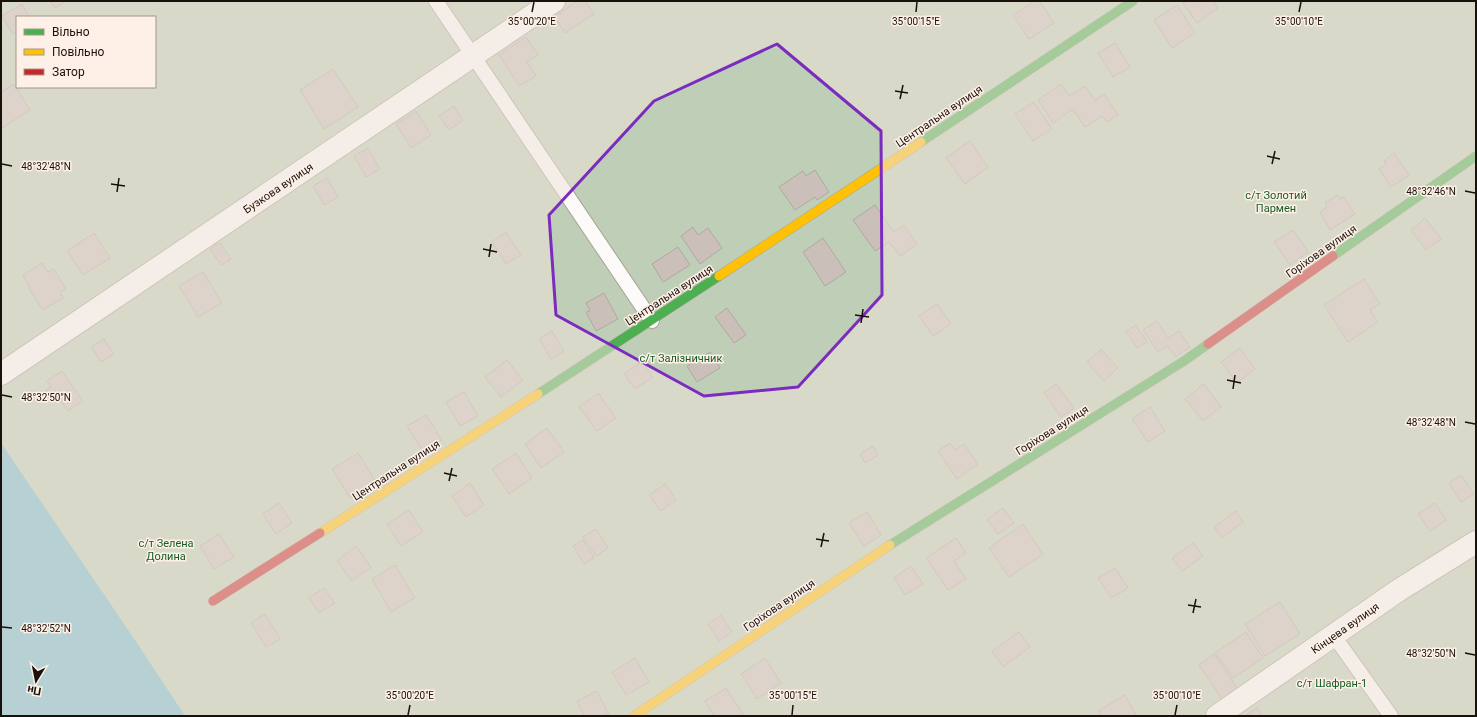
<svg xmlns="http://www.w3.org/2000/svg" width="1477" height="717" font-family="Roboto,sans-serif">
<rect width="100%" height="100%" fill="#efe2d9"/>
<path fill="#bfcfb7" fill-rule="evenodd" d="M1,1H1476V716H1ZM17,17H155V87H17Z"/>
<polygon fill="#73bacd" points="1,443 137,643 185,716 1,716"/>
<g fill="#cbc0b9" stroke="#b1a8a1">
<polygon points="50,1 66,1 55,8"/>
<polygon points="577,1 585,1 594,14 565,33 554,17"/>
<polygon points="1034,1 1039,1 1054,23 1029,39 1013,15"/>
<polygon points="1186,1 1214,1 1218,8 1197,23 1183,3"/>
<polygon points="22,4 29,17 17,17 17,31 13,34 2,16"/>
<polygon points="1177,5 1195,33 1172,48 1154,20"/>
<polygon points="526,37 538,55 527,62 536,76 519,86 499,55"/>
<polygon points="1115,43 1130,67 1113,77 1098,53"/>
<polygon points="333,69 358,107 324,129 300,90"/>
<polygon points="14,84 30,110 2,128 1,125 1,92"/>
<polygon points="1061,84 1069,96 1085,86 1095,100 1104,94 1118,115 1107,122 1102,116 1085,127 1073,109 1053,123 1038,100"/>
<polygon points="1034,102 1052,129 1033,141 1015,114"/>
<polygon points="454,106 463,120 449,130 439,116"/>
<polygon points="416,111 431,135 411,148 396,124"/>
<polygon points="970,141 988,167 965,184 946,158"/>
<polygon points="368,148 380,169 366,177 354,156"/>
<polygon points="1394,153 1409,175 1391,187 1379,169 1386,164 1384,161"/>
<polygon points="815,170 829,192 817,200 815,197 795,210 779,187 803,171 806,176"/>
<polygon points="327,178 338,197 324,205 313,186"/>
<polygon points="1338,195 1340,199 1344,197 1355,214 1330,230 1320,212 1327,207 1325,203"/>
<polygon points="875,205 894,232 904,225 917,244 900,256 889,242 875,251 853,220"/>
<polygon points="1425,218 1441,239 1426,250 1411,230"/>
<polygon points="693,227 698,235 708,228 722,248 700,264 681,236"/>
<polygon points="1293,230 1308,252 1290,265 1274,242"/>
<polygon points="506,232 521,255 506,264 492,242"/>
<polygon points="94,233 110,258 83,275 67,251"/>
<polygon points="823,238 846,272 825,286 803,252"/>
<polygon points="220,243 231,259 221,265 210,249"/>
<polygon points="678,247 690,265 663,282 652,264"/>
<polygon points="42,263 48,272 54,269 66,289 60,292 63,298 43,310 29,289 30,288 23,275"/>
<polygon points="203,272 222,303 198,317 179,286"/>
<polygon points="1364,279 1380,304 1370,310 1378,322 1348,342 1324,305"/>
<polygon points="604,293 618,319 596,331 586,312 590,311 586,303"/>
<polygon points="937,304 951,324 933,336 919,316"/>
<polygon points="727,308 746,335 734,343 715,317"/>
<polygon points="1157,321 1168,338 1179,331 1190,347 1176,357 1168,346 1158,352 1143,330"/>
<polygon points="1136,325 1147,342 1137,348 1126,332"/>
<polygon points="552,331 564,351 551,359 539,339"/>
<polygon points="104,339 114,354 101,362 91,347"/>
<polygon points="1240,348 1255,369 1237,383 1221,362"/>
<polygon points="1101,349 1118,368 1104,381 1087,362"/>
<polygon points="710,352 720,368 697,382 687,366"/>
<polygon points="507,360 523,380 501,397 485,377"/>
<polygon points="642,361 653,377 635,389 624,374"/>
<polygon points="62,371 83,401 68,411 56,395 50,399 45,391 51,387 47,381"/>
<polygon points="1056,384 1074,408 1061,417 1044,393"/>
<polygon points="1204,384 1221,407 1203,421 1185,399"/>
<polygon points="464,392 478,416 460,426 446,402"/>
<polygon points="598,393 616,418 597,431 579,407"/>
<polygon points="1150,407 1165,431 1148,442 1132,419"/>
<polygon points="426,415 442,440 423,452 407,426"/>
<polygon points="547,428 564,452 541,468 525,444"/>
<polygon points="950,443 955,450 964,444 978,464 957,479 938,451"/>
<polygon points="873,446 878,455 865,463 860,454"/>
<polygon points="358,453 376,482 350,498 332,469"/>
<polygon points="516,453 532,478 509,494 492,469"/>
<polygon points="1461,475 1474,494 1461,502 1449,483"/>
<polygon points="470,483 484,505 466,517 452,496"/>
<polygon points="665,484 676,500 661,511 649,495"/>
<polygon points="279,503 292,523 276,534 263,514"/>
<polygon points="1435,503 1446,520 1430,531 1418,514"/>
<polygon points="1003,508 1014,523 998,534 987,520"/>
<polygon points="409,510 423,532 401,546 387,524"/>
<polygon points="1236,511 1243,522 1222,538 1214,527"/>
<polygon points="867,512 881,535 864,546 849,523"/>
<polygon points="1023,524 1043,554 1009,577 989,548"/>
<polygon points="596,529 608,548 596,556 583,537"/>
<polygon points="219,534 234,557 214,569 200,546"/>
<polygon points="956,538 966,553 954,561 966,579 948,590 926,558"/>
<polygon points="583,540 594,558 584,564 573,546"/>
<polygon points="1193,543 1203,556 1182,571 1172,558"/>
<polygon points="356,546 371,567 352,581 337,561"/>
<polygon points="395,565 415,598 391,612 372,579"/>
<polygon points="911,566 923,584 905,595 894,578"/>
<polygon points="1115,568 1128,588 1111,598 1098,578"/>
<polygon points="324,588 335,603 319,613 309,598"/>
<polygon points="1280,602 1300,634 1265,656 1245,624"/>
<polygon points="265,614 280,639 266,647 251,623"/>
<polygon points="721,615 732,632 719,641 708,624"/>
<polygon points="1019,632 1030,647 1003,667 992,651"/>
<polygon points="1246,632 1263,658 1233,678 1215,653"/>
<polygon points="1214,654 1238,689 1222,699 1199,665"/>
<polygon points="635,658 649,682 626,695 612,672"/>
<polygon points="765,658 781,683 757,699 741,674"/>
<polygon points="726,688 743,714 740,716 714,716 705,701"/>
<polygon points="597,691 609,715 584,716 577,701"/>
<polygon points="1125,695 1137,716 1101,716 1098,711"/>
<polygon points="1257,708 1263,716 1245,716"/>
</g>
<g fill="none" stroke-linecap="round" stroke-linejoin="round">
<defs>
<g id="lane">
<polyline points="436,1 652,321"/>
<polyline points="1334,636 1391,716"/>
</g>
<g id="street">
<polyline points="1,374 554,1"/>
<polyline points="1217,716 1399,590 1476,542"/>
</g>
<g id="fast">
<polyline points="921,142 1133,1"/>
<polyline points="1333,256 1476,156"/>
<polyline points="538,394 719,276"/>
<polyline points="890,545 1184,361 1208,344"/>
</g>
<g id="slow">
<polyline points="719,276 921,142"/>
<polyline points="320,533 538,394"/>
<polyline points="634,716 890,545"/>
</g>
<g id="jam">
<polyline points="1208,344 1333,256"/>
<polyline points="213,601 320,533"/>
</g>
</defs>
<use href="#lane" stroke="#aaa199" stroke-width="16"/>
<use href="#street" stroke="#aaa199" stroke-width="24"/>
<use href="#fast" stroke="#aaa199" stroke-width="10"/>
<use href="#slow" stroke="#aaa199" stroke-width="10"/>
<use href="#jam" stroke="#aaa199" stroke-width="10"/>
<use href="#lane" stroke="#fdfbf9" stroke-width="14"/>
<use href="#street" stroke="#fdfbf9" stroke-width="22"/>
<use href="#fast" stroke="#4caf50" stroke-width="9"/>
<use href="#slow" stroke="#ffc107" stroke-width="9"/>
<use href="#jam" stroke="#c62828" stroke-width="9"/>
</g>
<path d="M0 0H1477V717H0ZM777,44L881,131L882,295L798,387L704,396L556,315L549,215L654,101Z" fill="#efe2d9" fill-opacity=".55" fill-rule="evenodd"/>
<path fill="none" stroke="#7b2cbf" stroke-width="3" stroke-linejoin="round" d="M777,44L881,131L882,295L798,387L704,396L556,315L549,215L654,101Z"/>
<path fill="none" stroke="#19110b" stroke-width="1.5" d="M532,12L534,2M916,12L917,2M1299,12L1301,2M895,91L908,93M900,99L903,85M1267,156L1280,159M2,164L12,166M1272,164L1275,151M111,184L125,186M1465,191L1475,193M117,192L119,178M483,249L497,252M489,257L491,244M855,315L869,317M861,323L863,309M1227,380L1241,383M1233,389L1235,375M2,395L12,397M1465,422L1475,424M444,473L457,476M449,481L452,468M816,539L829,541M821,547L824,533M1188,605L1201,607M1193,613L1196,599M2,627L12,628M1465,653L1475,655M408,715L410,705M792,715L793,705M1175,715L1177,705"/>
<g text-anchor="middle" stroke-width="3" stroke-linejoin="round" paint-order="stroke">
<g font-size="11" fill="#19110b" stroke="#fef0e6">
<text transform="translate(939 116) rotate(-34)" y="4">Центральна вулиця</text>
<text transform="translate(278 188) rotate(-34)" y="4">Бузкова вулиця</text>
<text transform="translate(1321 251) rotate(-35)" y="4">Горіхова вулиця</text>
<text transform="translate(669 295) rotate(-33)" y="4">Центральна вулиця</text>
<text transform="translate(1052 430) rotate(-32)" y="4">Горіхова вулиця</text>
<text transform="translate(396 470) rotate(-33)" y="4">Центральна вулиця</text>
<text transform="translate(779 605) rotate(-34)" y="4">Горіхова вулиця</text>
<text transform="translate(1345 628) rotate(-35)" y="4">Кінцева вулиця</text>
</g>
<g font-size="11" fill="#145b26" stroke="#fef0e6">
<text x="1276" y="199">с/т Золотий<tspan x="1276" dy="13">Пармен</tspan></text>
<text x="681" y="362">с/т Залізничник</text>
<text x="166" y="547">с/т Зелена<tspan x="166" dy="13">Долина</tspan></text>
<text x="1332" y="687">с/т Шафран-1</text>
</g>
</g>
<g font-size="10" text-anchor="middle" fill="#19110b" stroke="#fef0e6" stroke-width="3" stroke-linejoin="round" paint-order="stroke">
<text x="532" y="25">35°00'20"E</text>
<text x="916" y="25">35°00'15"E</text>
<text x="1299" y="25">35°00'10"E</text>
<text x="46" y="170">48°32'48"N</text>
<text x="1431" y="195">48°32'46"N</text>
<text x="46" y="401">48°32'50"N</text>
<text x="1431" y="426">48°32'48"N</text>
<text x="46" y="632">48°32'52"N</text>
<text x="1431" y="657">48°32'50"N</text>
<text x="410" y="699">35°00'20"E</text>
<text x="793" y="699">35°00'15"E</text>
<text x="1177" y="699">35°00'10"E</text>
</g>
<rect width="1477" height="717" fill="none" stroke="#19110b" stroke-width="4"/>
<rect x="16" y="16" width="140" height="72" fill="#fef0e6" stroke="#a2978e"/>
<rect x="24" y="29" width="20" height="6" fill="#4caf50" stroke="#a2978e"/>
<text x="52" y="36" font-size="12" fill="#19110b">Вільно</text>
<rect x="24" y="49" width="20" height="6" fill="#ffc107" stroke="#a2978e"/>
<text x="52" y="56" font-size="12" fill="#19110b">Повільно</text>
<rect x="24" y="69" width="20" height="6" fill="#c62828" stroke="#a2978e"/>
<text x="52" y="76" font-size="12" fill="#19110b">Затор</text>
<g transform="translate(36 681) rotate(190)" stroke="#fef0e6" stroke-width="3" paint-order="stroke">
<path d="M0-3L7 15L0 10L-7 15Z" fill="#19110b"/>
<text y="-6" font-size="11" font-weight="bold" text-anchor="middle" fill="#19110b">Пн</text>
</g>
</svg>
